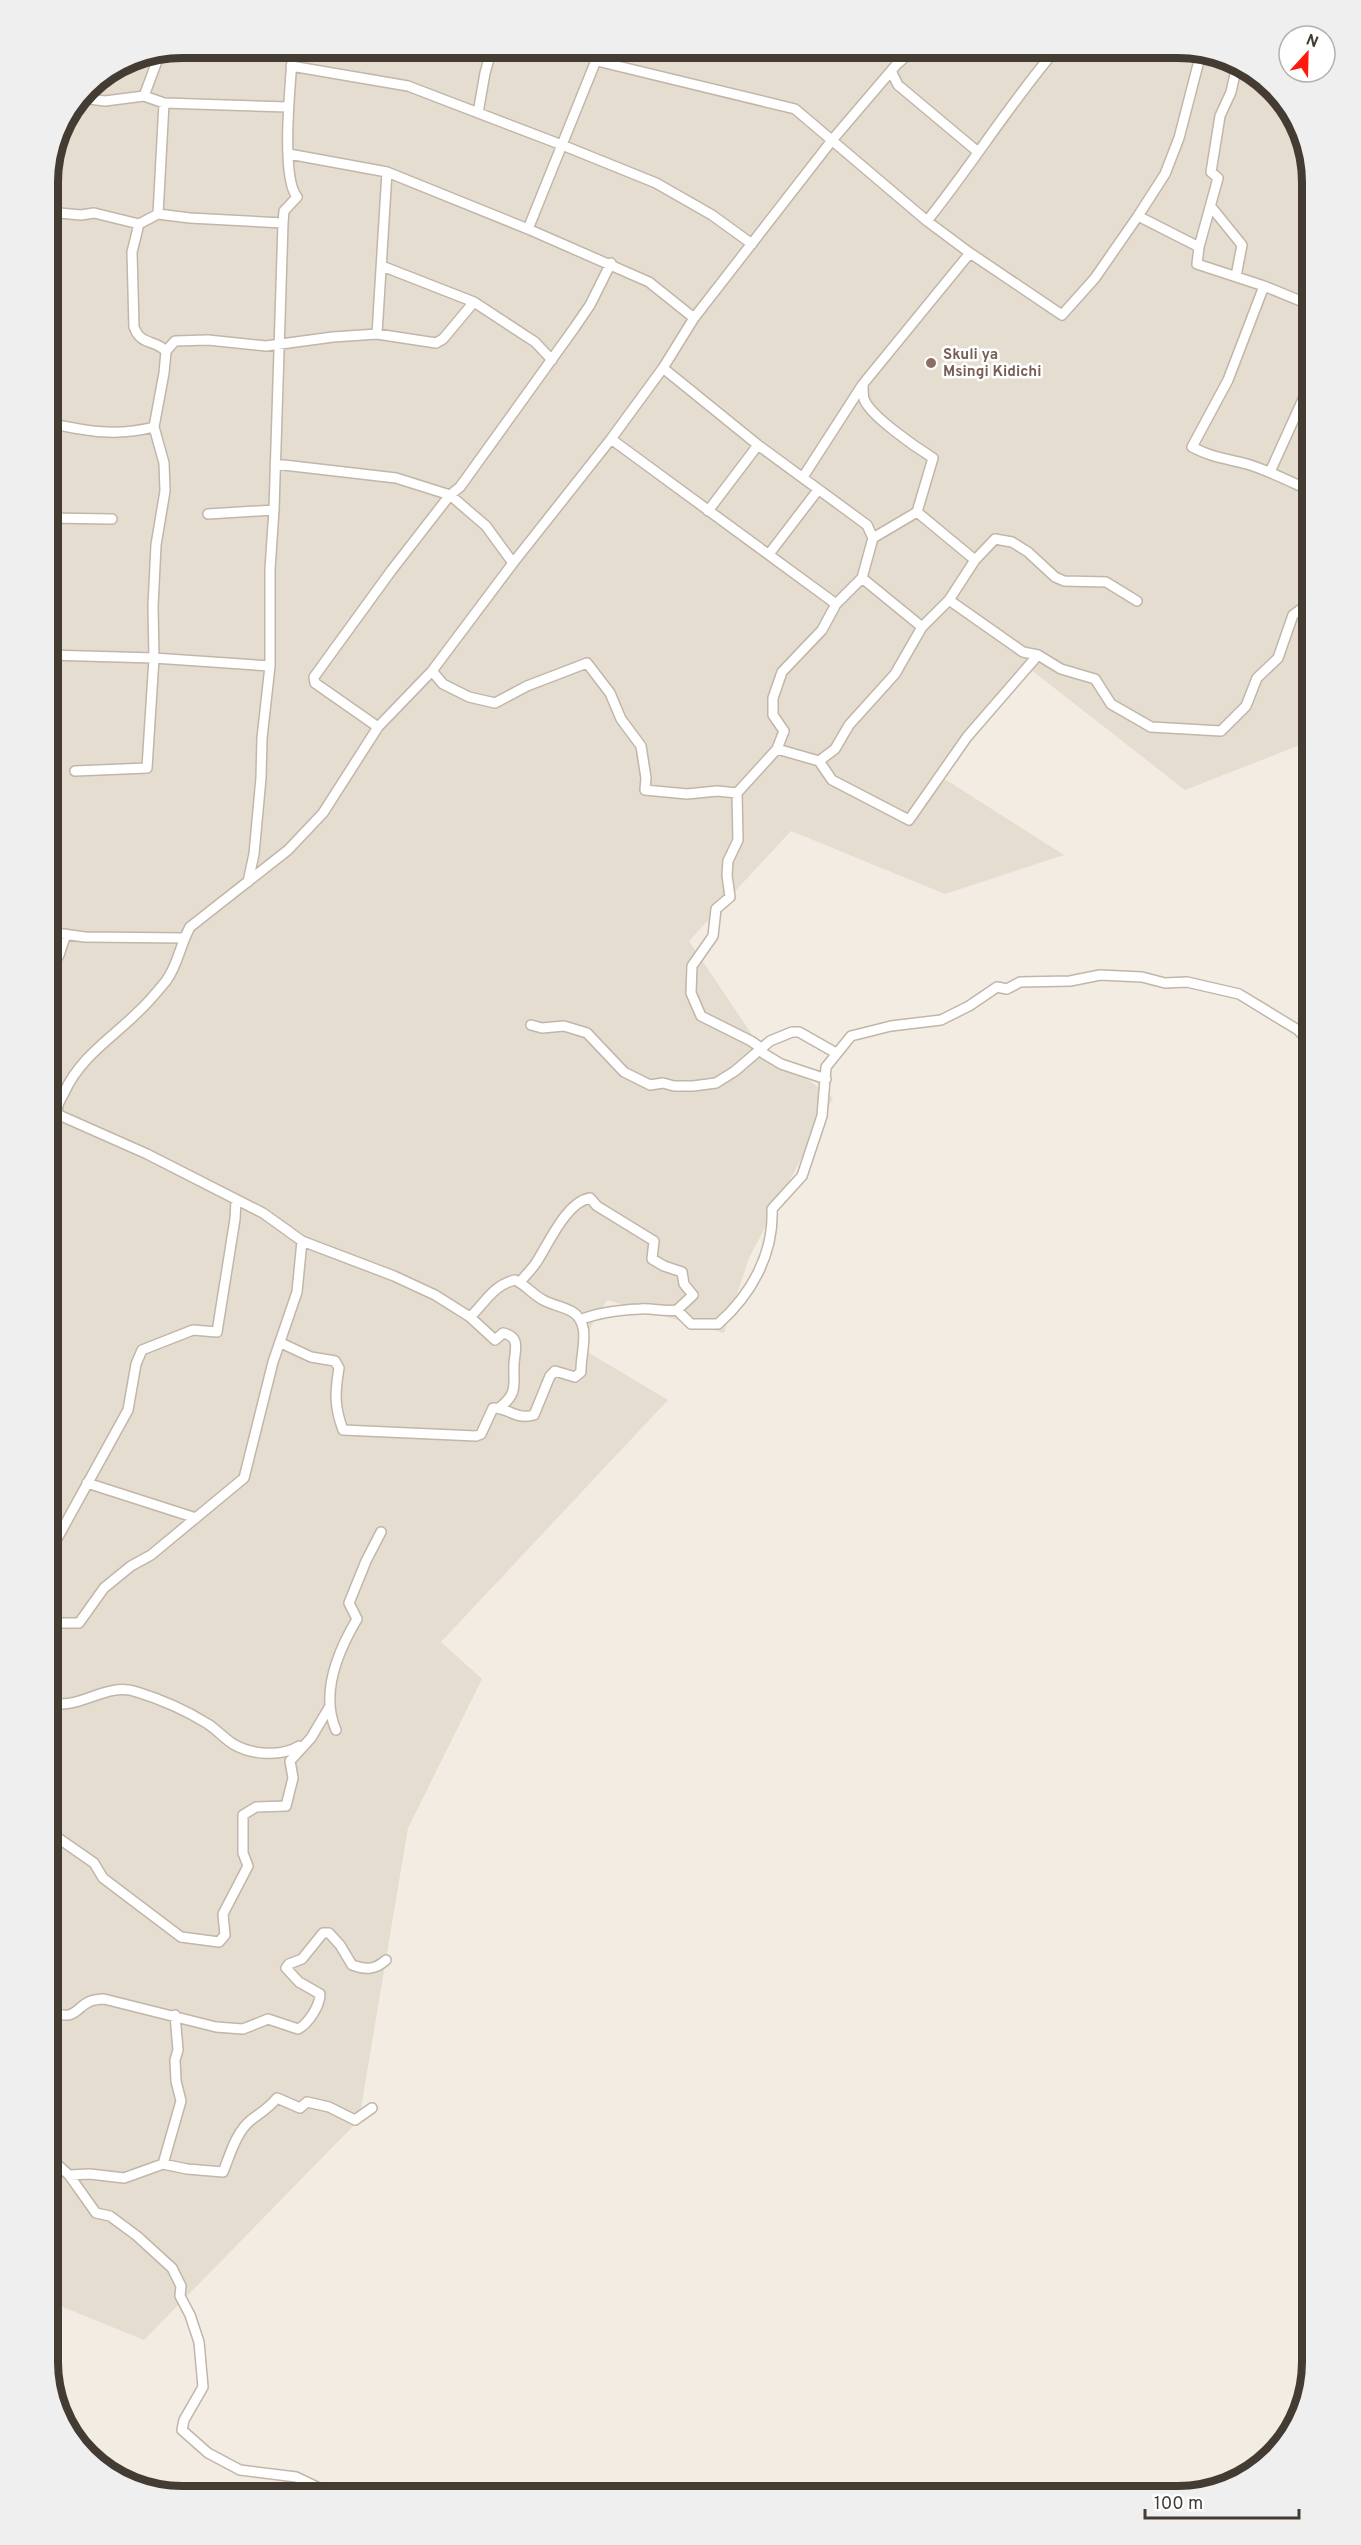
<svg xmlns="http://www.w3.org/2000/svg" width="1361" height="2545" viewBox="0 0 1361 2545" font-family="Overpass,sans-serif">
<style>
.residential{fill:#e6ddd1}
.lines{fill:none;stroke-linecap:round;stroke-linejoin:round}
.minor-casing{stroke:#c1b6a8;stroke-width:12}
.minor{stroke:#fff;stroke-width:9}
.education-dot{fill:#8d6e63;stroke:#fff;stroke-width:2}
.labels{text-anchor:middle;stroke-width:5;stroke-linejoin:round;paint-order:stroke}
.education-label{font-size:15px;font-weight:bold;fill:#785e54;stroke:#fff;text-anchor:start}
.rim{fill:none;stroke:#443c33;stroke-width:8}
</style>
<rect width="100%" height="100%" fill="#f2ece3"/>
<path class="residential" d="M 183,48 L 1187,48 L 1253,71 L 1303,131 L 1313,183 L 1313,740 L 1185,790 L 1030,669 L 940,776 L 1064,855 L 945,894 L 791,831 L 689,941 L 757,1042 L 833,1098 L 749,1258 L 724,1333 L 607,1300 L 579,1347 L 668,1400 L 441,1642 L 482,1679 L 408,1828 L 359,2120 L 144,2340 L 48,2301 L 48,174 L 58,131 L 88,87 L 132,58 Z"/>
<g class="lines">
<g class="minor-casing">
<path id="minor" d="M 893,48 L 896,50 L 897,64
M 597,61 L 795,109 L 927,221 L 970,253 L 1062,315 L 1095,278 L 1138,216 L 1199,247 L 1197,264 L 1264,286 L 1228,380 L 1192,447 C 1213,458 1225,458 1247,464 C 1270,471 1291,482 1313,492
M 291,66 L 408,86 L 562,145 L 656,183 L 712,215 L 752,244
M 891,71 L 898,85 L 978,152
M 81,98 L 105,101 L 144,96
M 164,103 L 288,107
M 478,113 L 485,73 L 492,48
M 289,154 L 387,172 L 528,229 L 649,282 L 694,318
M 1212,208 L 1242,245 L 1236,276
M 48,212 L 81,215 L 94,213 L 139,224 L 158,214 L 164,103 L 144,96 L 160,53
M 158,214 L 190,218 L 283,223
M 1138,216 L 1165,174 L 1179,138 L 1201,53
M 927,221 C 972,165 1010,103 1057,48
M 528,229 L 601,48
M 1199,247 L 1218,178 L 1211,172 L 1220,116 L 1231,92 L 1237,65
M 382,266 L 474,302
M 1264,286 L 1313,306
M 377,334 L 387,172
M 166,351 L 175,341 L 208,340 L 266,346 L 333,337 L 377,334 L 436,343 L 443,339 L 474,302 L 535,342 L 552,360
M 863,384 C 863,389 863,395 864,399 C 870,416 917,448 933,458 L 917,512 L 975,560 L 995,539 L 1012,542 L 1028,552 L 1055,577 L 1064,581 L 1106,582 L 1137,601
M 48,423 C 87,431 115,437 154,427
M 611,439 L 836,604
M 275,464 L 396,478 L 450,495 L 486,526 L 513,563
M 1270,472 L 1313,377
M 803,477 L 863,384 L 970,253
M 708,511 L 758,445
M 208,514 L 274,510
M 48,518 L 112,519
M 873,538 L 917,512
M 769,554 L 818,490
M 949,600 L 975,560
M 922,627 L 949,600 L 1023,652 L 1038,655 L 1061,669 L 1095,679 L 1111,704 L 1151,727 L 1221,731 L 1246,706 L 1257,678 L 1278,658 L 1293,615 L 1313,600
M 48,655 L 154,658 L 270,666
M 432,671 L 443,684 L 469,697 L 495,703 L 527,686 L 587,663 L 610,693 L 621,719 L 641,746 L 646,778 L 645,790 L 687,794 L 717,791 L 737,793 L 777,749 L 819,761 L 835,749 L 849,725 L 895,674 L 922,627 L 862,578 L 873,538 L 867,525 L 758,445 L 663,368
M 378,727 L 315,683 L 314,677 L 391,571 L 450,495 L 460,487 L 575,327 L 590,305 L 611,263
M 777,749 L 784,731 L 773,715 L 773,698 L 782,672 L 822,630 L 836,604 L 862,578
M 819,761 L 832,780 L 909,820 L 967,737 L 1038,655
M 75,771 L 147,768 L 154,658 L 153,606 L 156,545 L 165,491 L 164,463 L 154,427 L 164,373 L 166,351 C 154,339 141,346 134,327 L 132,252 L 139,224
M 737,793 L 738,840 L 728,861 L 727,875 L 730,897 L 716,909 L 713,936 L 692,966 L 691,993 L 701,1016 L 751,1041 L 761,1048 L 763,1053 L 781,1064 L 826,1079
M 248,882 L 254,854 L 261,778 L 262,738 L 270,666 L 270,569 L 274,510 L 283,223 L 284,211 L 297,197 C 280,176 291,78 293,48
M 48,932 L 85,937 L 184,938
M 48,972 L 59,955 L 66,934
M 531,1025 L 542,1028 L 564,1026 L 587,1033 L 624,1072 L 650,1085 L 663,1083 L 674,1086 L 693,1086 L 716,1083 L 735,1071 L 770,1041 L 792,1032 L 799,1032 L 836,1053
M 48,1114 L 59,1115 L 147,1154 L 263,1213 L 302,1241 L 394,1276 L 435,1295 L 470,1317 L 495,1340 L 503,1333 C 521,1337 515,1349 514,1364 C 513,1384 519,1393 499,1408
M 59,1115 C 55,1107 60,1101 64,1093 C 80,1057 111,1039 138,1012 C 148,1003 157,992 166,981 C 178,965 180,945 190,927 L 288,850 L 323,813 L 378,727 L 432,671 L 513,563 L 611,439 L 663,368 L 694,318 L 833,139 L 897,64 L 916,48
M 520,1282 C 525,1276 531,1270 536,1263 C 548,1245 566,1202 590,1198 L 597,1206 L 654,1241 L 652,1259 L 664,1266 L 682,1272 L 684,1284 L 693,1295 L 677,1310
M 580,1320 C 599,1312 619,1310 640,1309 C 653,1308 664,1312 677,1310 L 691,1324 L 718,1324 C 751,1295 774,1254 772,1209 L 802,1176 L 822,1116 L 826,1067 L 851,1036 L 891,1026 L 941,1020 L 969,1006 L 997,987 L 1007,989 L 1020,982 L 1070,981 L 1100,975 L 1142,977 L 1165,983 L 1187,982 L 1239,994 L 1298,1030 L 1313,1046
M 281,1343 L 311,1357 L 335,1361 L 339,1368 C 335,1392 334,1406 343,1430 L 476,1436 L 481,1434 L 493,1408 C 510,1408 515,1420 534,1415 L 550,1376 L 555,1371 L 575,1377 L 581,1372 C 580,1353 593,1323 571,1311 C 563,1307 554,1305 545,1301 C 534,1296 526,1285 515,1280 C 493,1285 485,1303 470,1317
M 87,1483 L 196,1518
M 48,1555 L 128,1410 L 136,1364 L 142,1350 L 193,1330 L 217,1332 L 235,1219 L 236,1201
M 48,1623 L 79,1623 L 104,1588 L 131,1566 L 151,1555 L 244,1478 L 273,1362 L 297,1292 L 302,1241
M 48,1702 C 79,1712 105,1681 137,1692 C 160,1699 187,1711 208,1724 C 217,1730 224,1738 233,1744 C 252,1755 281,1757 299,1746
M 336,1730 C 320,1694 338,1651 357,1619 L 349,1603 L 366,1561 L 381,1532
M 48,1831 L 94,1863 L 103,1878 L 181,1937 L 219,1942 L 225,1935 L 223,1914 L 248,1866 L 243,1853 L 243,1815 L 256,1807 L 286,1806 L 293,1778 L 290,1761 L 311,1738 L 330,1706
M 48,2011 C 84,2025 72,1999 104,1999 L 216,2027 L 243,2029 L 268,2019 L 298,2029 C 308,2024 320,2006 320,1994 L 299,1982 L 286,1968 L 289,1964 L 302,1959 L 323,1933 L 329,1933 L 340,1945 L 352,1965 C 366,1970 375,1970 386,1960
M 48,2156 L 69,2175 L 90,2174 L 124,2178 L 163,2164 L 187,2169 L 223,2172 C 230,2155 236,2132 251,2120 C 260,2113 269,2108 277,2098 L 300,2108 L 307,2102 L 329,2107 L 355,2120 L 372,2108
M 163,2164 L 181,2101 L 176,2081 L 175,2060 L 178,2050 L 175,2015
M 69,2175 L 96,2213 L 110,2216 L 137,2236 L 172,2268 L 181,2286 L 180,2296 L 190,2315 L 199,2342 L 203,2387 L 184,2420 L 182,2430 L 208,2453 L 240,2470 L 296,2477 L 338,2497"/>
</g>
<use href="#minor" class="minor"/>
</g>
<circle class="education-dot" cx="931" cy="363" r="6"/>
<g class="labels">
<g class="education-label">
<text x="943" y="359">Skuli ya<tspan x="943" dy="17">Msingi Kidichi</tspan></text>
</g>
</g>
<path d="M0 0H1361V2545H0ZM182 58H1178A124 124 0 0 1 1302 182V2362A124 124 0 0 1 1178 2486H182A124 124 0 0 1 58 2362V182A124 124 0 0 1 182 58Z" fill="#f0efef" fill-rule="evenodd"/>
<path class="rim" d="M182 58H1178A124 124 0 0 1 1302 182V2362A124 124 0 0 1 1178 2486H182A124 124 0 0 1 58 2362V182A124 124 0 0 1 182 58Z"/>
<g transform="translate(1307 54) rotate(22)"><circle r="28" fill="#ffffff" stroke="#b4b1ad" stroke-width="1.5"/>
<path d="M0-4.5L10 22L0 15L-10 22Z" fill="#ff190d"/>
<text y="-9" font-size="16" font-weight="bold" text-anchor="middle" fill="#443c33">N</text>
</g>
<path d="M1145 2509v9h154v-9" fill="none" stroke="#443c33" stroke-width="3"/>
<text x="1154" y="2509" font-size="18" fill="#443c33" stroke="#ffffff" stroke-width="4.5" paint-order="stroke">100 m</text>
</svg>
